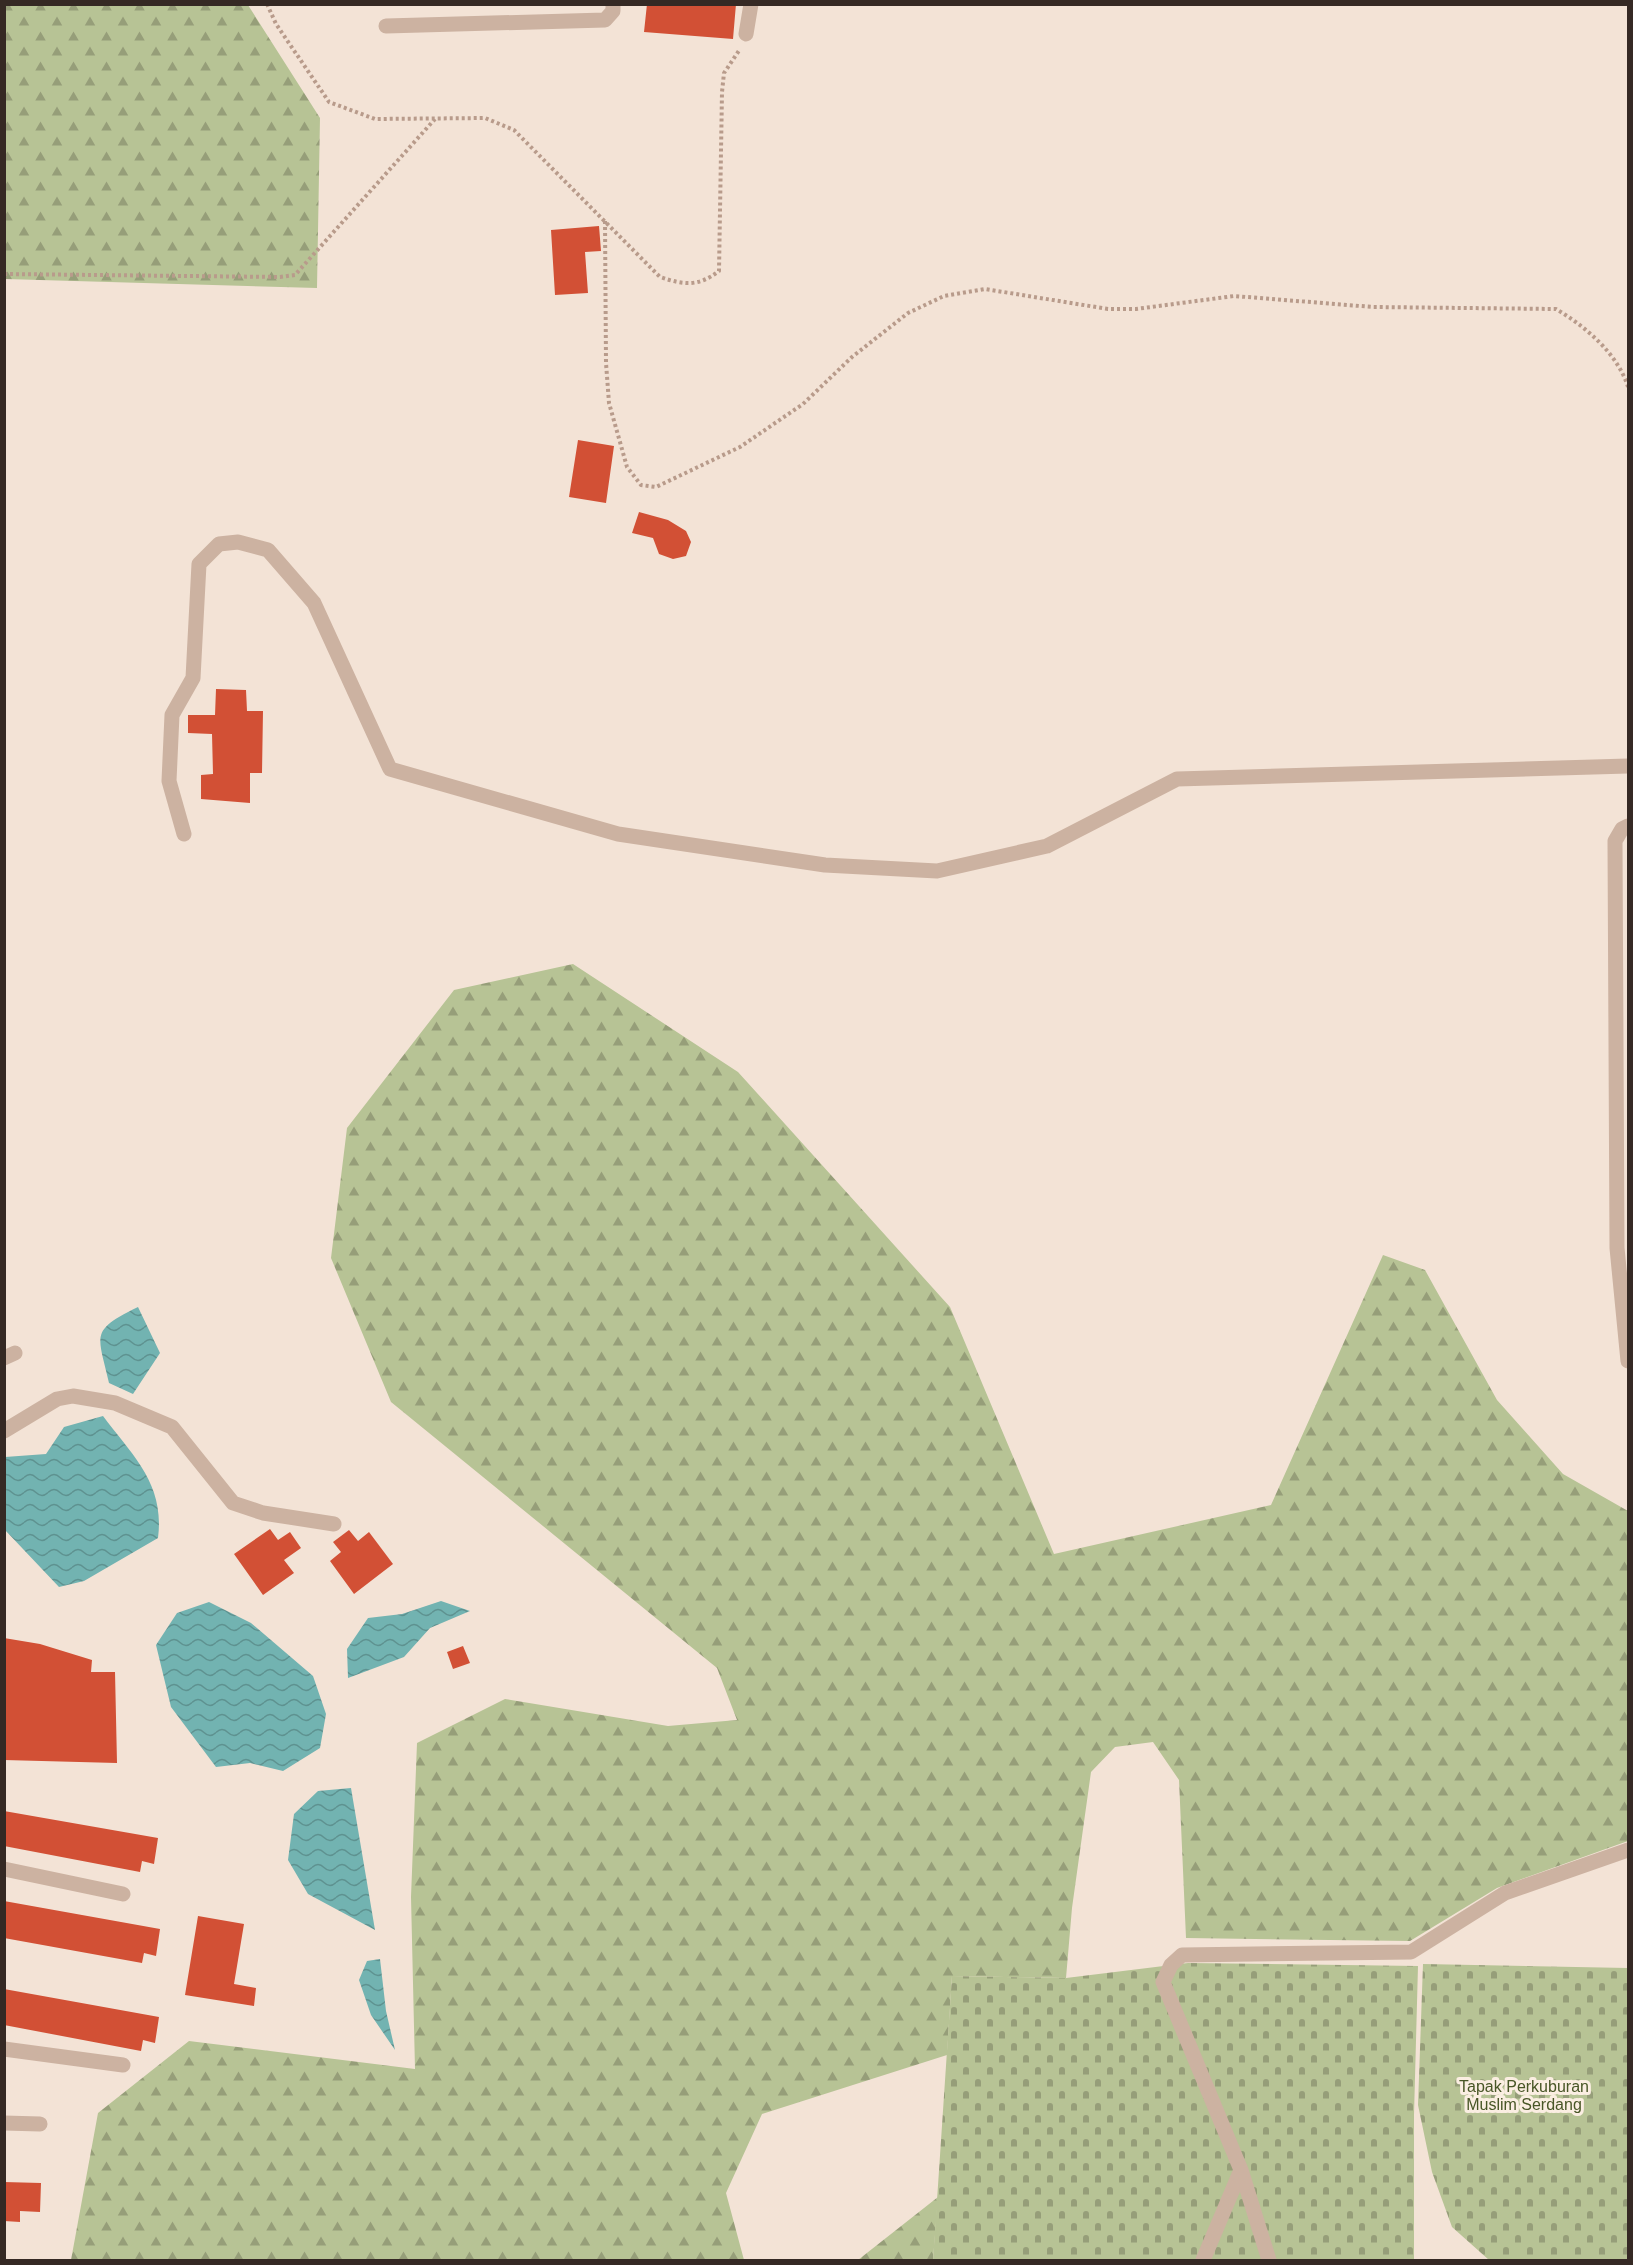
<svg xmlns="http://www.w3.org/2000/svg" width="1633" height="2265" viewBox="0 0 1633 2265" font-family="Arial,sans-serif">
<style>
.forest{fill:url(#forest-firs)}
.cemetery{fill:url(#cemetery-stones)}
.water{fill:url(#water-waves)}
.building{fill:#d25035}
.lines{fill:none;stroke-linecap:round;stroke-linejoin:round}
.path{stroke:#b89b8b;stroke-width:4;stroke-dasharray:3 3;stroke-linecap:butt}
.minor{stroke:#ccb2a1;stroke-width:15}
.labels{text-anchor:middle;stroke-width:6;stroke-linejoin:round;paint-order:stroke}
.park-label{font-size:16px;fill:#485626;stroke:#fbeee2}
</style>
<defs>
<pattern id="forest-firs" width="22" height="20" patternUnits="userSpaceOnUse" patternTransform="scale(1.5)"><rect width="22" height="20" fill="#b7c395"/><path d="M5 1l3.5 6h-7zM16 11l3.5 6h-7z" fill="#969e79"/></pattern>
<pattern id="cemetery-stones" width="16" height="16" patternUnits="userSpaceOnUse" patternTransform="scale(1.5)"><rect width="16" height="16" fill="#b7c395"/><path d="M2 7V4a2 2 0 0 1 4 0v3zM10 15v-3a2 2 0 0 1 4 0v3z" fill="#969e79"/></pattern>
<pattern id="water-waves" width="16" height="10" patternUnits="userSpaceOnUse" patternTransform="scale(1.5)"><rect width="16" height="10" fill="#72b3b1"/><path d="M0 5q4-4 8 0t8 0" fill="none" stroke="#5e9290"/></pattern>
</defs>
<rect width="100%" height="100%" fill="#f3e3d6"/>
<path class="forest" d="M 5,4 L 248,5 L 320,118 L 317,288 L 5,279 Z
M 573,964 L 738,1072 L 950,1307 L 1054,1554 L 1271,1505 L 1383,1255 L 1425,1270 L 1497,1400 L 1563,1474 L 1628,1511 L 1628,1841 L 1497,1888 L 1410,1941 L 1186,1938 L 1179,1780 L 1153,1742 L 1115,1747 L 1091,1772 L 1072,1908 L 1066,1978 L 952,1976 L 947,2055 L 762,2114 L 726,2193 L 744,2260 L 71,2260 L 98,2113 L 189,2041 L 415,2069 L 411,1897 L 417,1743 L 505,1699 L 668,1726 L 737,1720 L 717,1668 L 391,1402 L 331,1258 L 347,1128 L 454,990 Z
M 938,2197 L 933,2260 L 858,2260 Z"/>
<path class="cemetery" d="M 1188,1963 L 1418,1966 L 1414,2115 L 1414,2260 L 933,2260 L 952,1976 L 1066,1978 Z
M 1423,1964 L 1628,1968 L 1628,2260 L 1489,2260 L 1452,2227 L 1432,2172 L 1418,2105 Z"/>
<path class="water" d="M 138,1307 L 160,1353 L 133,1394 L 109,1383 C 98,1334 89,1331 138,1307 Z
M 103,1416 C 133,1456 165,1484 158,1538 L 84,1581 L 59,1587 L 5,1530 L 5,1457 L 46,1454 L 64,1427 Z
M 441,1601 L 470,1611 L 430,1628 L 404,1657 L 348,1678 L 347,1649 L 368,1618 L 402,1614 Z
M 209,1602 L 251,1623 L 313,1676 L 326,1714 L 320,1748 L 283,1771 L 250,1763 L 216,1767 L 171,1707 L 156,1645 L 177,1613 Z
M 351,1788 L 375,1930 L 308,1894 L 288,1860 L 294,1814 L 318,1791 Z
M 380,1959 L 386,2011 L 395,2050 L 371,2015 L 359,1980 L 367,1961 Z"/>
<path class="building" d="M 647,4 L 736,4 L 733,39 L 644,32 Z
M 599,226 L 601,251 L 585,252 L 588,293 L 555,295 L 551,230 Z
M 578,440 L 614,446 L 606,503 L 569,497 Z
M 639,512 L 668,520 L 686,531 L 691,542 L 686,556 L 673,559 L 659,554 L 653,538 L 632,533 Z
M 216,689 L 246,690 L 247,711 L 263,711 L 262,773 L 250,773 L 250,803 L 201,799 L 201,775 L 213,774 L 212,734 L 188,733 L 188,715 L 215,715 Z
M 270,1529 L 278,1540 L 290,1532 L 301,1548 L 284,1560 L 294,1573 L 263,1595 L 234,1554 Z
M 349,1530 L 358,1541 L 369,1532 L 393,1564 L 354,1594 L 330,1561 L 341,1552 L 333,1542 Z
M 4,1638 L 40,1644 L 92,1660 L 91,1672 L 115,1672 L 117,1763 L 4,1760 Z
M 463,1646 L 470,1663 L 453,1669 L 447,1652 Z
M 4,1811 L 158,1838 L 154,1864 L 142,1861 L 140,1872 L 4,1846 Z
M 4,1901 L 160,1929 L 156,1956 L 144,1953 L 142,1963 L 4,1938 Z
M 198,1916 L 244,1924 L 234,1984 L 256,1988 L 254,2006 L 185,1995 Z
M 4,1989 L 159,2017 L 155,2043 L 143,2040 L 141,2051 L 4,2025 Z
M 4,2182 L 41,2183 L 40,2212 L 20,2211 L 20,2222 L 4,2221 Z"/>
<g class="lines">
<path class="path" d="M 267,4 L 276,24 L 329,102 L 375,119 L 485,118 L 514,130 L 660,277 C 684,285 698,287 719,271 L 722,92 L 724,73 L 740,49
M 605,221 L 606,363 L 609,403 L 627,467 L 641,485 L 656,487 L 740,447 L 803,404 L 852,357 L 908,313 L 944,296 L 985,289 L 1108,309 L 1136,309 L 1234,296 L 1373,307 L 1556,309 C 1585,326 1618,354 1628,387
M 4,274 L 280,277 L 295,275 L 435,119"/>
<path class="minor" d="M 386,26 L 605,20 L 613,11 L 613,4
M 746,34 L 751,4
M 1628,826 L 1622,829 L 1615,841 L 1617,1248 L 1628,1361
M 184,834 L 169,781 L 172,715 L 193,678 L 199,564 L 219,544 L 238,542 L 268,550 L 314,603 L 390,769 L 618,834 L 825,865 L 937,871 L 1047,846 L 1177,779 L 1628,766
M 4,1358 L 15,1353
M 4,1431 L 57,1399 L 73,1396 L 115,1403 L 172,1427 L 233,1503 L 263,1513 L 334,1524
M 4,1869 L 123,1894
M 4,2049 L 123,2065
M 4,2123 L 40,2124
M 1203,2260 L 1241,2170
M 1269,2260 L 1241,2170 L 1163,1982 L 1171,1965 L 1182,1955 L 1411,1952 L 1505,1893 L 1628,1850"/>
</g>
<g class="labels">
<g class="park-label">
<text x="1524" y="2092">Tapak Perkuburan<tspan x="1524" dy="18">Muslim Serdang</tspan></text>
</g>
</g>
<rect width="1633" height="2265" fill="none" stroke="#352924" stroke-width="12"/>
</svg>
